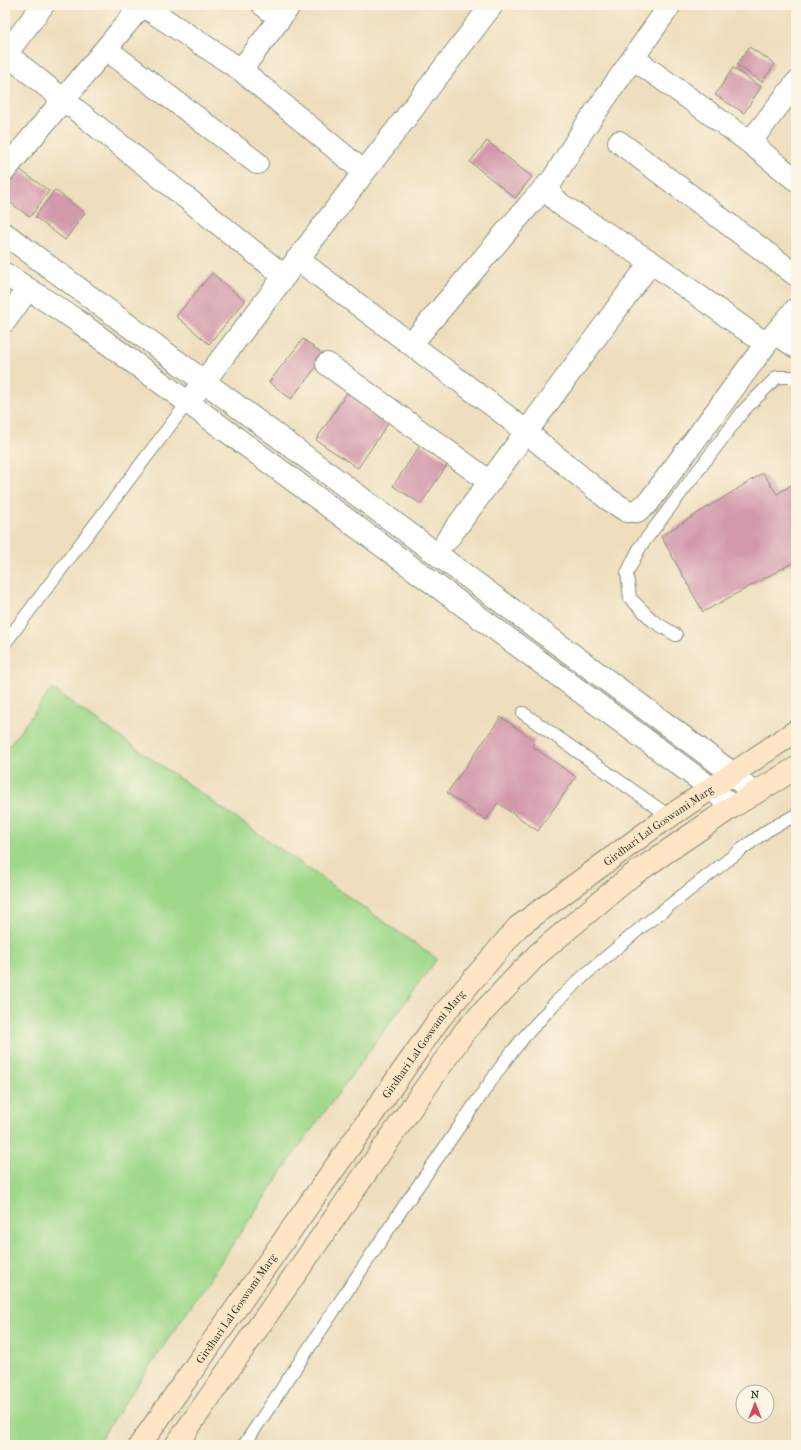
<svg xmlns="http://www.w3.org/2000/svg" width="801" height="1450" viewBox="0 0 801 1450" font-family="'IM FELL French Canon',serif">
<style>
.green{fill:#9fd88b;stroke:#5f8a60}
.building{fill:#d299ab}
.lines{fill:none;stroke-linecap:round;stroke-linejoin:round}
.service-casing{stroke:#868e78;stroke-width:14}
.minor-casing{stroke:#868e78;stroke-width:24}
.secondary-casing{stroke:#868e78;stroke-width:24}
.service{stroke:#fff;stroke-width:12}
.minor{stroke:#fff;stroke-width:22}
.secondary{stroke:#fee5c5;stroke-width:22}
.labels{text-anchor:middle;stroke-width:3.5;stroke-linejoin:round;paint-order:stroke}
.street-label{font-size:11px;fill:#1f3d34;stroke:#fcf5e5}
</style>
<rect width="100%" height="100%" fill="#fcf5e5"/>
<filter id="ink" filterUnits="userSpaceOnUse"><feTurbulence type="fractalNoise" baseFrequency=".025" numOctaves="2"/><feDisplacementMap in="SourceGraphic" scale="8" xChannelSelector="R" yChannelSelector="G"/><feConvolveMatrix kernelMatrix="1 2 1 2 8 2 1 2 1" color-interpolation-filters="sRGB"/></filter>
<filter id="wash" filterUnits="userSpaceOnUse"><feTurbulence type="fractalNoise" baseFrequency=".012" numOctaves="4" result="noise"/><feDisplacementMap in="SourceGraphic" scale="16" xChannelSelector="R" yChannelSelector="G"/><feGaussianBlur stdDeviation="0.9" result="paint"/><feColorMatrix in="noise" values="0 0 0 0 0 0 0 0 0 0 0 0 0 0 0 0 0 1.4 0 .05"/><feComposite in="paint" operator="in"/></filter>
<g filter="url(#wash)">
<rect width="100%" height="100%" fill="#eedebd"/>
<path class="green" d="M 52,689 L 437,959 L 301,1144 L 96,1445 L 5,1445 L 5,751 Z"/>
<g id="blocks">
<path class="building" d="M 749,47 L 775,64 L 762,82 L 737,65 Z
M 733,68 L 761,87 L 744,113 L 715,95 Z
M 487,141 L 532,177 L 515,198 L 470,162 Z
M 15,166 L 49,191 L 30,217 L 5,199 L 5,179 Z
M 55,190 L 85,213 L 65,240 L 35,217 Z
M 212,273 L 245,301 L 209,344 L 176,316 Z
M 303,339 L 325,356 L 291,399 L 269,382 Z
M 348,391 L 391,419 L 358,468 L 316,440 Z
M 421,444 L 449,462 L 421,504 L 393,486 Z
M 763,473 L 777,494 L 796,482 L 796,561 L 703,612 L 661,536 Z
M 501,717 L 535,741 L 532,746 L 576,777 L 538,831 L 498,803 L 486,820 L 447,793 Z"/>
</g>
</g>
<g filter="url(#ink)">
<use href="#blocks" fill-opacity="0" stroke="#868e78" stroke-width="1"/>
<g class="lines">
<g class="service-casing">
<path id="service" d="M 676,635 L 653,621 L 630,598 L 627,573 L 640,547 L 744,410 L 777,377 L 796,377
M 5,643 L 188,402
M 523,713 L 669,816
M 244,1445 L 402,1209 L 507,1058 L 525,1036 L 555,1003 L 587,973 L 643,926 L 742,849 L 768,830 L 796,815"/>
</g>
<g class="minor-casing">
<path id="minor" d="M 43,5 L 11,47 L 9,52 L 10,57 L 284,276
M 142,5 L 241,70
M 263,5 L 280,18
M 290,5 L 241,70 L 364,172
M 106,49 L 257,163
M 633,58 L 744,138 L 754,137 L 796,83
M 744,138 L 796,180
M 619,142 L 796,275
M 5,170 L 142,5
M 5,234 L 732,773 L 753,794
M 297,259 L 504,414 L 608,499 L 627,511 L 637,511 L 648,503 L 766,344 L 796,309
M 651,262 L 560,204 C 553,197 549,194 550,184 L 583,130 L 670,5
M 5,274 L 76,320 L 711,788 L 732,807
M 5,321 L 28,289
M 777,334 L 796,347
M 411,344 L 529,205 L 552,180
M 327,364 L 490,482
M 196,392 L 492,5
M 447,540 L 651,262 L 766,344"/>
</g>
<g class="secondary-casing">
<g id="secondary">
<path id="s1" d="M 140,1445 L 440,1018 L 518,927 L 651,829 L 796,731"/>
<path d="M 176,1445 L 465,1031 L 538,954 L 631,876 L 732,807 L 796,768"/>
</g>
</g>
<use href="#service" class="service"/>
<use href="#minor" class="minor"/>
<use href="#secondary" class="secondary"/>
</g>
</g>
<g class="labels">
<g class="street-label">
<text dy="4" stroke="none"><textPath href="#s1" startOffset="815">Girdhari Lal Goswami Marg</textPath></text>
<text dy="4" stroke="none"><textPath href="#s1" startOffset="491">Girdhari Lal Goswami Marg</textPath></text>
<text dy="4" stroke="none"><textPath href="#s1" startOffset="167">Girdhari Lal Goswami Marg</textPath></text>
</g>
</g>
<rect width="801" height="1450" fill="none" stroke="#fcf5e5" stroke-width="20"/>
<g transform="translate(755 1404)"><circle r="19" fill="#fcf5e5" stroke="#a4ab9e"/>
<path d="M0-3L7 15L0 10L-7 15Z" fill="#d1495b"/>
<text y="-6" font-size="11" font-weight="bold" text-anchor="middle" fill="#1f3d34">N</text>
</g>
</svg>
